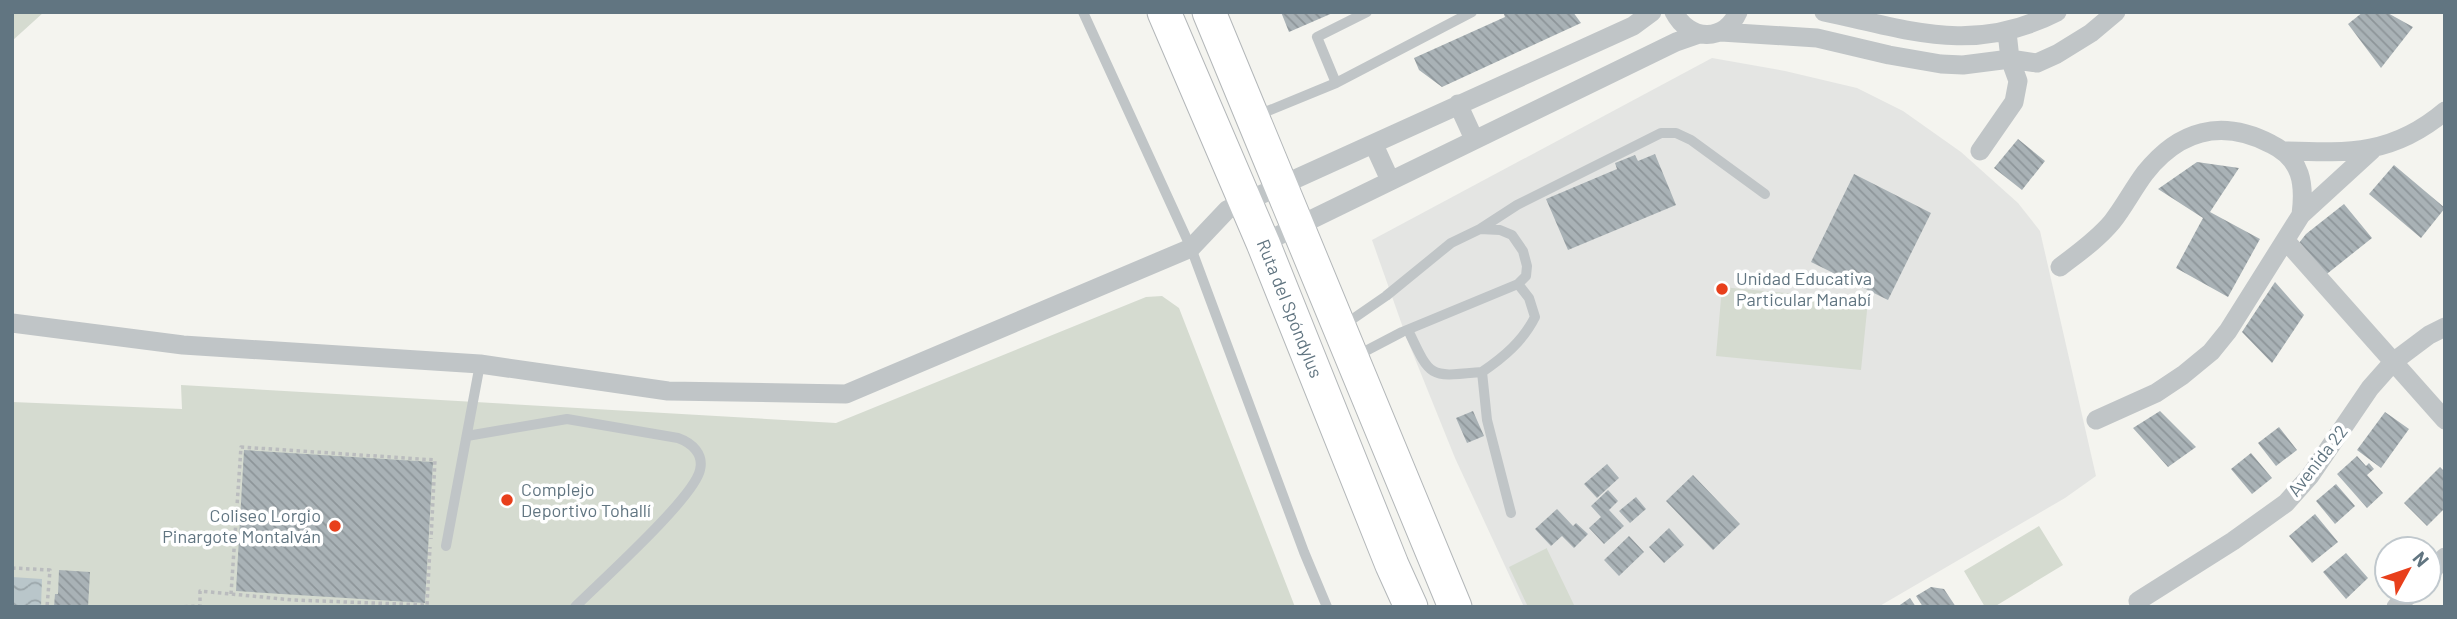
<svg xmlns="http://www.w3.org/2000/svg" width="2457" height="619" viewBox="0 0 2457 619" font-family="Barlow,sans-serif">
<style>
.built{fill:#e4e5e3}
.green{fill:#d5dbd0}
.water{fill:url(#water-waves)}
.building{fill:url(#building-back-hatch)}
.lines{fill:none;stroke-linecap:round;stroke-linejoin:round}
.trunk-casing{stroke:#b3b7b9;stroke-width:35}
.path{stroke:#babcbe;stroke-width:3.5;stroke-dasharray:3.5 3.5;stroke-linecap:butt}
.service{stroke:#c0c5c7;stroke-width:10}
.minor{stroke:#c0c5c7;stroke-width:19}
.trunk{stroke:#fff;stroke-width:33}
.poi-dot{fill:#e83f1b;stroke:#fff;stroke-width:2.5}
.labels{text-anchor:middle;stroke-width:7;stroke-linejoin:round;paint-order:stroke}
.poi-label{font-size:18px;fill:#617581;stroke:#fff;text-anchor:start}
.street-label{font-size:18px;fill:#617581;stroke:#fff}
</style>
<defs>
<pattern id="water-waves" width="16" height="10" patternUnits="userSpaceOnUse" patternTransform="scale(1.75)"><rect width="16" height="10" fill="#b9c6ca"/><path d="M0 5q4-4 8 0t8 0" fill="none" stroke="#9aa5a9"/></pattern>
<pattern id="building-back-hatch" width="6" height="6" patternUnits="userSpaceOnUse" patternTransform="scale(1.75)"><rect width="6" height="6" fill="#a9b2b6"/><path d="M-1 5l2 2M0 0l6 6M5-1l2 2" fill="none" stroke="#8d9599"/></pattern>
</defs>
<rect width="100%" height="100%" fill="#f4f4ef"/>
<path class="built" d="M 1712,58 L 1785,71 L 1857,88 L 1903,111 L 1961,152 L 2018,203 L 2040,231 L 2096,476 L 2065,498 L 1878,607 L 1524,607 L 1455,458 L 1407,339 L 1372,240 Z"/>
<path class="green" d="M 12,12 L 44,12 L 12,41 Z
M 1722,287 L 1868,301 L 1861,370 L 1716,356 Z
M 1162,296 L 1179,308 L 1295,607 L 12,607 L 12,402 L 182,409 L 181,385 L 836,423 L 1146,297 Z
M 2039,526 L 2063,565 L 1994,607 L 1985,607 L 1964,571 Z
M 1547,548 L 1547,549 L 1575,607 L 1528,607 L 1509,567 Z"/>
<path class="water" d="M 12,577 L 42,579 L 41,607 L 12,607 Z"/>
<path class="building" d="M 1281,12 L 1335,12 L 1289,32 Z
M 1503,12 L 1573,12 L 1581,23 L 1442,87 L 1419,70 L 1414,58 L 1505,17 Z
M 2363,12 L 2386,12 L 2413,27 L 2381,68 L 2348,24 Z
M 2018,139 L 2045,161 L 2022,190 L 1994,168 Z
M 1655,154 L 1676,205 L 1568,250 L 1546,199 L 1617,169 L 1615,163 L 1635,155 L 1638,161 Z
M 2197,162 L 2239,168 L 2210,212 L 2260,239 L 2228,297 L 2176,268 L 2203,218 L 2158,189 Z
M 2394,165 L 2445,208 L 2421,238 L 2369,194 Z
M 1854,174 L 1931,213 L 1888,300 L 1811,262 Z
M 2344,204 L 2372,238 L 2318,281 L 2295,248 L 2306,234 Z
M 2275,282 L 2304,315 L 2272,363 L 2242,332 Z
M 1473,411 L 1484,436 L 1467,443 L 1456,418 Z
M 2160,411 L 2196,447 L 2168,467 L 2133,428 Z
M 2385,412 L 2409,429 L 2381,468 L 2357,450 Z
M 2279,427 L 2297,450 L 2276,466 L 2258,443 Z
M 244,450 L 433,462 L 425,603 L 236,591 Z
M 2251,453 L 2272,478 L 2252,494 L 2231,469 Z
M 2357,456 L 2366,466 L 2369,463 L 2374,469 L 2367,475 L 2383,493 L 2367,508 L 2337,474 Z
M 1607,464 L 1619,478 L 1597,498 L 1584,484 Z
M 2440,467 L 2445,472 L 2445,508 L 2427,526 L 2404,503 Z
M 1693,475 L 1740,524 L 1713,550 L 1666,501 Z
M 2336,484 L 2355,506 L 2335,524 L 2316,501 Z
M 1608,490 L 1618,501 L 1609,510 L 1624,526 L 1604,544 L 1589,528 L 1601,517 L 1591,506 Z
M 1636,497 L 1646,509 L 1630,523 L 1619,511 Z
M 1557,509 L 1573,526 L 1576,523 L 1588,534 L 1574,548 L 1562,536 L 1551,546 L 1535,529 Z
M 2315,514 L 2338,542 L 2312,563 L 2289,536 Z
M 1669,528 L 1684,545 L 1664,563 L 1649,547 Z
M 1629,536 L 1644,552 L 1619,576 L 1604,560 Z
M 2346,553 L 2368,578 L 2346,599 L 2323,572 Z
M 59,570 L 90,572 L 88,607 L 54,607 L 55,594 L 58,594 Z
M 1931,587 L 1944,589 L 1956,607 L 1923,607 L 1916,596 Z
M 1910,598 L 1916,607 L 1897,607 Z"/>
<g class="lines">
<g class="trunk-casing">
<g id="trunk">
<path id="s1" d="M 1164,12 L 1263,243 L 1392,565 L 1411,607"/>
<path d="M 1209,12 L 1455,607"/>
</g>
</g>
<path class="path" d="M 12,568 L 50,570 L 47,607
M 231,594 L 241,447 L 435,460 L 431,539
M 177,607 L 200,606 L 200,591 L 293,600 L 427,605 L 430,547"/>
<path class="service" d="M 1083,12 L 1191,248 L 1304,552 L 1327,607
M 1336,83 L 1317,37 L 1367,12
M 1258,115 L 1336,83 L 1472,12
M 1480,229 L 1517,205 L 1661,133 L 1676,133 L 1691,140 L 1765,194
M 1344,325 L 1386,296 L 1451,243 L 1480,229 L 1500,230 L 1512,235 L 1523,251 L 1527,266 L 1526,276 L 1518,284 L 1402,332 L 1358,355
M 1408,330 C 1431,379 1429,377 1482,372
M 467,436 L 567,419 L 678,438 C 692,443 704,454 700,470 C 694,498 600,582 575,607
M 1511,513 L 1487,420 L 1482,372 C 1504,357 1523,341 1535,317 L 1529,298 L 1518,284
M 446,546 L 480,364"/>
<path class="minor" d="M 1674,12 C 1689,41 1724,43 1738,12
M 1824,12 C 1910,30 1973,55 2057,12
M 1721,32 L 1817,38 L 1889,55 L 1941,64 L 1963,65 L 2010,59 L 2037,63 L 2057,54 L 2091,33 L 2116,12
M 1458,104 L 1474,139
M 1374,145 L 1390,180
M 1980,151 L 2014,102 L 2018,81 L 2010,59 L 2007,32
M 2285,151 C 2349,153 2393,155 2445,111
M 2286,241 L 2445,420
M 1263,243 L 1676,42 L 1699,34
M 2060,267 C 2078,253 2097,240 2112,222 C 2124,207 2133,189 2145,173 C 2179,130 2221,118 2271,144 C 2302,159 2305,184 2301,215
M 12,323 L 183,345 L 480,364 L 668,391 L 846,394 L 1191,248 L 1227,210 L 1633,26 L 1652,12
M 2096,420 L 2156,393 L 2183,375 L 2211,352 L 2228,331 L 2301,215 L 2372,150
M 2429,574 L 2445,557
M 2138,601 L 2233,541 L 2286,503 L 2310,476 L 2370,388 L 2393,362 L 2429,335 L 2445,327
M 2396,607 L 2413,591"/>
<use href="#trunk" class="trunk"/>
</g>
<g class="poi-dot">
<circle cx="1722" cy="289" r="7"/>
<circle cx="507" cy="500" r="7"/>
<circle cx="335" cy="526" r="7"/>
</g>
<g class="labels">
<g class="poi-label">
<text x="1736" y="285">Unidad Educativa<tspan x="1736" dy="21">Particular Manabí</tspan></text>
<text x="521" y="496">Complejo<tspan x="521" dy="21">Deportivo Tohallí</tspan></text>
<text x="321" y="522" text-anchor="end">Coliseo Lorgio<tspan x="321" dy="21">Pinargote Montalván</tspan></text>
</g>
<g class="street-label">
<text dy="6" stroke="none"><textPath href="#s1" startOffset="322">Ruta del Spóndylus</textPath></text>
<text transform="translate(2318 461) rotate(-52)" y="6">Avenida 22</text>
</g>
</g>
<rect width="2457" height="619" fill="none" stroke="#617581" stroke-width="28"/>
<g transform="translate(2408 570) rotate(50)"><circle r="33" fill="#ffffff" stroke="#c0c8cd" stroke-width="2"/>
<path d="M0-5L12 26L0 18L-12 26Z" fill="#e83f1b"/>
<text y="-10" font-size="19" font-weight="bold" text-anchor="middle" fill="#617581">N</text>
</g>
</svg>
